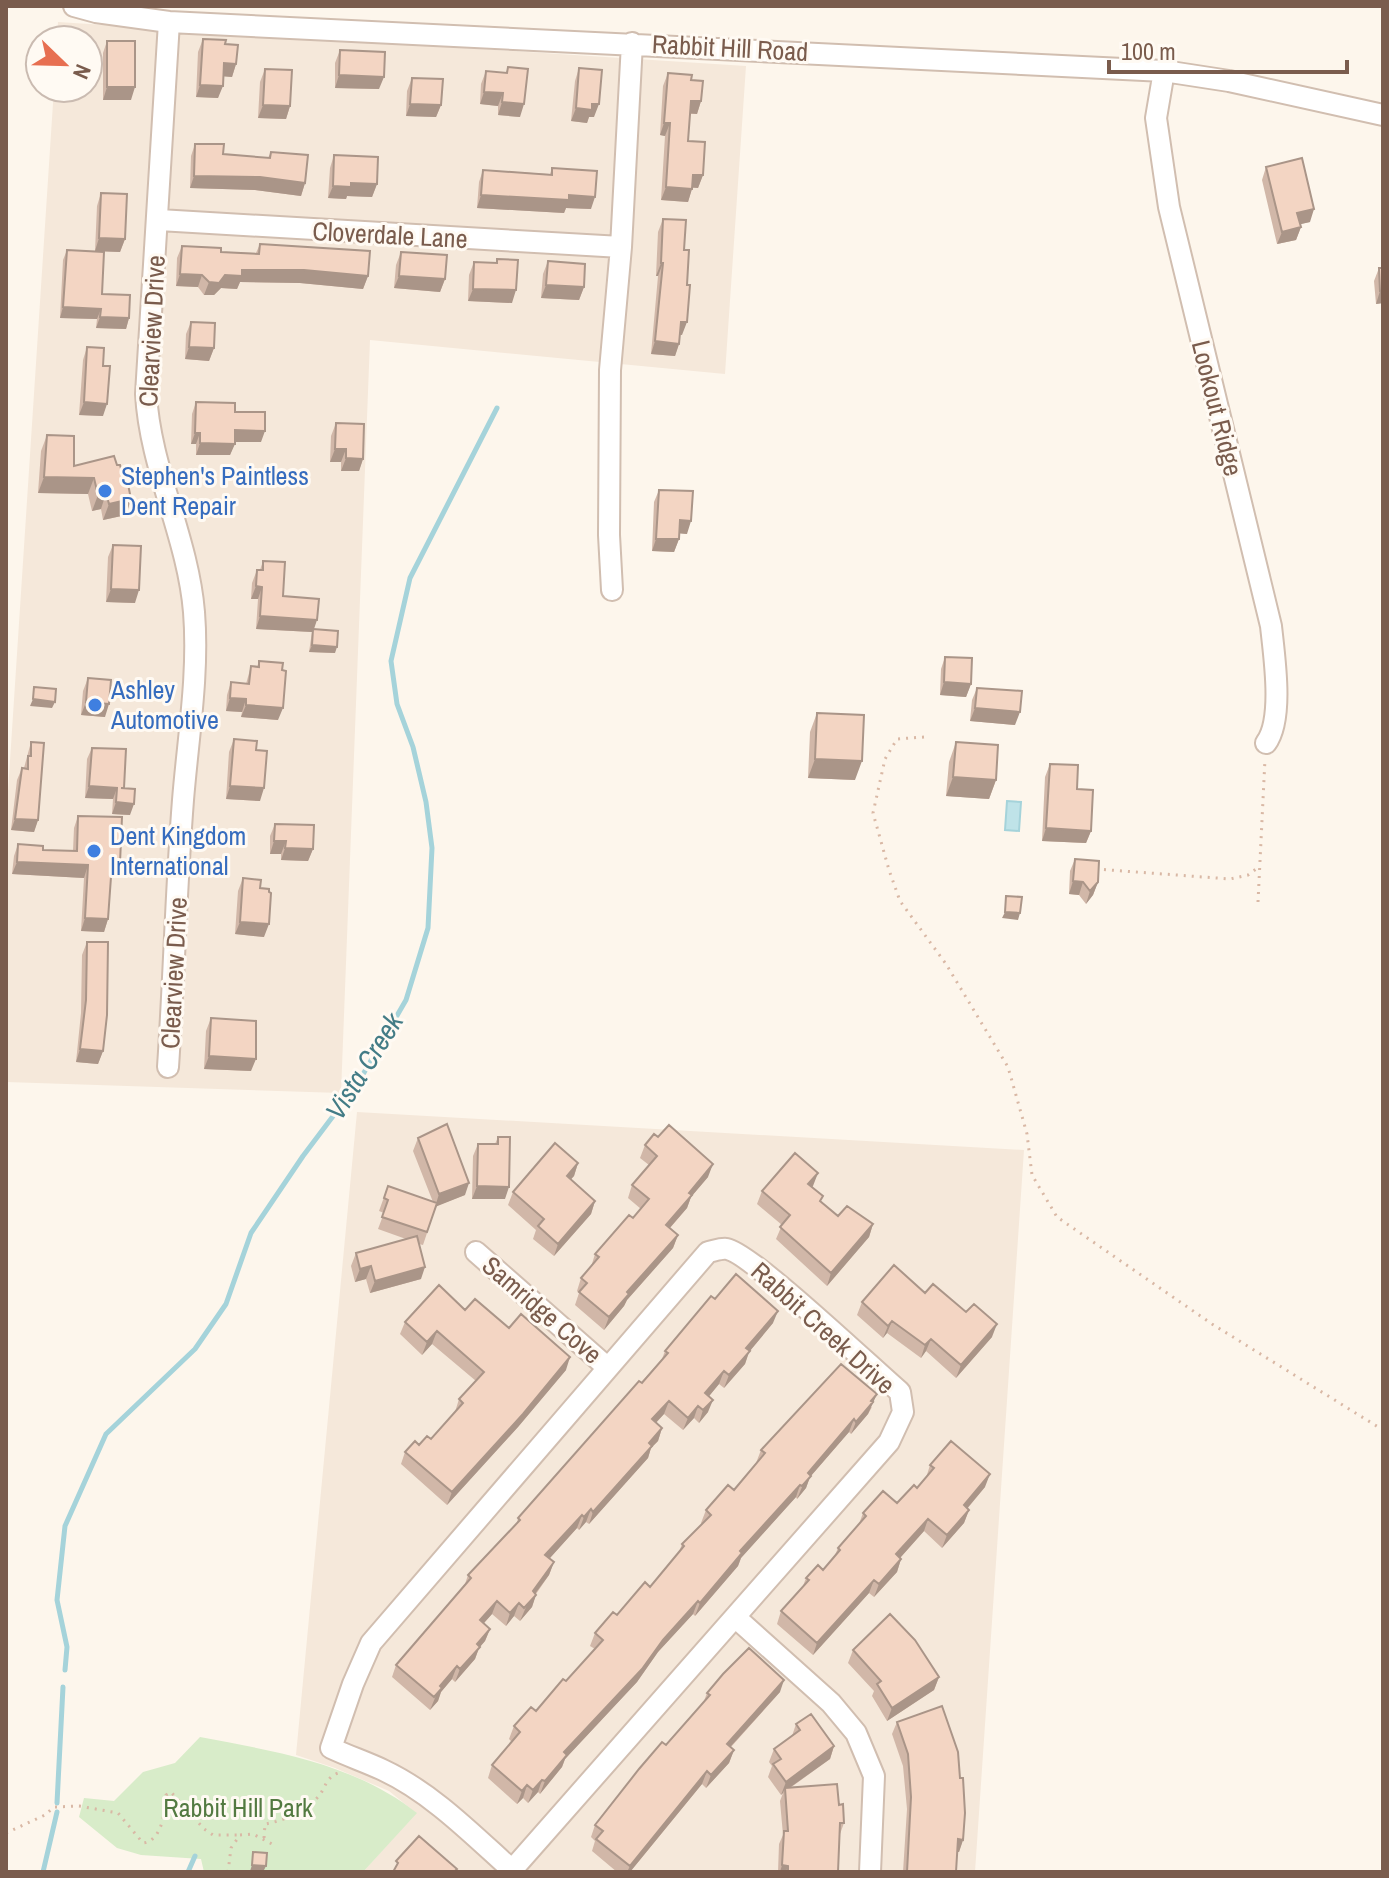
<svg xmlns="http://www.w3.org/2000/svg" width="1389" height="1878" viewBox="0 0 1389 1878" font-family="'Archivo Narrow',sans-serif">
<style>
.residential{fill:#f5e8da}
.green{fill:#d8ecc9}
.water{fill:#bfe3e8;stroke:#a5d3da;stroke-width:2}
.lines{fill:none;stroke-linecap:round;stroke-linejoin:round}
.stream{stroke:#a5d3da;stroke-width:5}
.minor-casing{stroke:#d1beb0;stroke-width:24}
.path{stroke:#d9b8a5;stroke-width:3;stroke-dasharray:2 6;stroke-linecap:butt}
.minor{stroke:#fff;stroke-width:20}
.wall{fill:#d1b7a8}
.shaded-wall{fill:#aa9588}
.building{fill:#f3d5c3;stroke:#aa9588;stroke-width:2}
.shop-dot{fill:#3f7fe0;stroke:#fffaf3;stroke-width:3}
.labels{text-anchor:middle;stroke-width:6;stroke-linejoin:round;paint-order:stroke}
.street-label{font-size:26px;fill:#7a5c4d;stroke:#fffaf3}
.shop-label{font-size:26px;fill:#366cbe;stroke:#fffaf3;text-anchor:start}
.park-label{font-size:26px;fill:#537a41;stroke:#fffaf3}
.water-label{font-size:28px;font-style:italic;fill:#437c86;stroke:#fffaf3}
</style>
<rect width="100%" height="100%" fill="#fdf6ec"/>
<path class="residential" d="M 58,22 L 746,66 L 725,374 L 370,340 L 341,1093 L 6,1082 L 6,822 L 54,88 L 88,88 L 88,40 L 57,40 Z
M 357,1112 L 1024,1150 L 975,1872 L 363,1872 L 416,1813 L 389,1791 L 335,1768 L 296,1755 Z"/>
<path class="green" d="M 200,1737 C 278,1752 353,1763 417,1813 L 363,1872 L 204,1872 L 201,1859 L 141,1855 L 117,1848 L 79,1817 L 84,1798 L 114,1801 L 143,1772 L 175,1763 Z"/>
<path class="water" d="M 1007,801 L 1021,802 L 1019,831 L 1005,830 Z"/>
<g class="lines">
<path class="stream" d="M 65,1670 L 67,1647 L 57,1600 L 65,1526 L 106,1434 L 195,1349 L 226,1304 L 251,1233 L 303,1156 L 358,1083 L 406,1000 L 428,928 L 432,848 L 426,802 L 413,747 L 397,704 L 391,661 L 410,578 L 497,408
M 57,1803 L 63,1687
M 43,1872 L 57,1812
M 188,1872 L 195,1856"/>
<g class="minor-casing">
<path id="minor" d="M 74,6 L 96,12 L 169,22 L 1164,71 L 1229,81 L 1383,115
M 1164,71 L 1156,118 L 1169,207 L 1271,626 C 1274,655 1284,719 1266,743
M 159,220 L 621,247
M 612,590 L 609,535 L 610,370 L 621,247 L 632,43
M 168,1067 C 174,978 176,889 183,800 C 188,738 199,674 194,612 C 188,538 150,468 146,394 L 169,22
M 476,1252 L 608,1368
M 735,1617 L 831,1703 L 856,1733 L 874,1776 L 870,1872
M 510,1872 L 512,1870 L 889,1442 L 903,1412 L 900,1392 C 873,1369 751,1253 727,1249 C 721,1248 714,1251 708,1252 L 371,1643 L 353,1684 L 331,1748 C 348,1756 366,1762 383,1770 C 432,1793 472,1834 512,1870 L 514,1872"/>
</g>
<path class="path" d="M 924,737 L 897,739 L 885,759 L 873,813 L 889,870 L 900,901 L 946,964 L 1008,1067 L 1027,1134 L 1032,1175 L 1057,1217 L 1212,1324 L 1383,1430
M 1096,869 L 1230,879 L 1248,875 L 1260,866
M 1258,902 L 1265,759
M 6,1833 L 45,1815 L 54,1807 L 79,1806 L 118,1813 L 143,1843 C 162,1841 165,1812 166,1795 L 171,1792 L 204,1829 L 213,1835 L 240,1835
M 264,1838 L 265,1824 C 283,1821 304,1812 318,1797 C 326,1788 325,1778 338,1773
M 228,1872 L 231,1848 L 240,1835 L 253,1834 L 274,1845"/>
<use href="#minor" class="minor"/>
</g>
<path class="wall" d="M 203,39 L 225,44 L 236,64 L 232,77 L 223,76 L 218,98 L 196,97 L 198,52 Z
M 107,41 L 131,100 L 103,100 L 103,53 Z
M 340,50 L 379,89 L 335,88 L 335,63 Z
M 508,67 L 520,117 L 498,115 L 498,106 L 480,104 L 481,84 L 486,71 L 506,73 Z
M 579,68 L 594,117 L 589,117 L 587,123 L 571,121 L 575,81 Z
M 265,69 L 290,106 L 286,119 L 258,118 L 260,82 Z
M 668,73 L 691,80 L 701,101 L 697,114 L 690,114 L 688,141 L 703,175 L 698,188 L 692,188 L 688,202 L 661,200 L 665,136 L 660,135 L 663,86 Z
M 412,78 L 441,105 L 436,117 L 406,116 L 407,91 Z
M 195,144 L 223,154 L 268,158 L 271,152 L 305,183 L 301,196 L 255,190 L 190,188 L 191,156 Z
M 334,155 L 377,184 L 372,197 L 347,196 L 346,199 L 328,198 L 330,168 Z
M 1266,167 L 1310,222 L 1300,224 L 1301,227 L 1296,240 L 1277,244 L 1262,180 Z
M 552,168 L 591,209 L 566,208 L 564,213 L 477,208 L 479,182 L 483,170 L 550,174 Z
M 101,193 L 125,239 L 120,252 L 95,251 L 97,206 Z
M 663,219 L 682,335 L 680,335 L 679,344 L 675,356 L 651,354 L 658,276 L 656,276 L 658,232 Z
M 260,244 L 368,276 L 363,289 L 300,283 L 240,282 L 237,289 L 221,288 L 214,295 L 204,295 L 198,287 L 176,286 L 177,258 L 182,246 L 221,252 L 256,253 Z
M 67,250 L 102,294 L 129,318 L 126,329 L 96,328 L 97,319 L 60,318 L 63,260 Z
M 401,252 L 445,279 L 440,292 L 394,288 L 396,265 Z
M 497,259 L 512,303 L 468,301 L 469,275 L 474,262 L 496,263 Z
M 548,261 L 584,287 L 579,300 L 541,298 L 543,274 Z
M 1379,268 L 1383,303 L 1376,304 L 1374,281 Z
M 191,322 L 214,348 L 209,361 L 185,359 L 186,334 Z
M 87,347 L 103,366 L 103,416 L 79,415 L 83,360 Z
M 196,402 L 235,412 L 261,442 L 235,442 L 230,455 L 196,455 L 196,444 L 191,444 L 192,414 Z
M 336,423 L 363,459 L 359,471 L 341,471 L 341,462 L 330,462 L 331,436 Z
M 47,435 L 74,466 L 117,465 L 131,499 L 126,515 L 103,520 L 101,509 L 92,511 L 88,494 L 38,493 L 41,451 Z
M 659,490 L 687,534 L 679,533 L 679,539 L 674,552 L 652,551 L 654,502 Z
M 113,545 L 135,603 L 106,602 L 108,557 Z
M 263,561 L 283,596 L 314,629 L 335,653 L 309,652 L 312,632 L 256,629 L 258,599 L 251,599 L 252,583 L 257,570 L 260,570 Z
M 945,657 L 971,684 L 966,697 L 940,695 L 941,669 Z
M 259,661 L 278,720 L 241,717 L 242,712 L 226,711 L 227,695 L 231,682 L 246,684 L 251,666 L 257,667 Z
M 88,678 L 105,717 L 81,715 L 83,691 Z
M 977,688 L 1015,725 L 970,721 L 972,700 Z
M 817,713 L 855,780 L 808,778 L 810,732 Z
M 234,739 L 256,750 L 260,801 L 226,799 L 229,752 Z
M 31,742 L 38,820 L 34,832 L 11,830 L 17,780 L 22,768 L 24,768 Z
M 956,742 L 996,780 L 989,799 L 946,796 L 949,762 Z
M 92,748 L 124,788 L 130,815 L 112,814 L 113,799 L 85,798 L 87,759 Z
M 1050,764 L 1091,831 L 1086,843 L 1042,841 L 1045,777 Z
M 78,816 L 120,863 L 116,875 L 111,875 L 108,919 L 104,932 L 81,931 L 84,878 L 12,874 L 14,856 L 18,844 L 43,850 L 73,851 L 74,828 Z
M 275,824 L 313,849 L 308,861 L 281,860 L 281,854 L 270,854 L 270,836 Z
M 1075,859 L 1098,882 L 1093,895 L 1086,904 L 1079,895 L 1069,894 L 1070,871 Z
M 243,878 L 260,888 L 264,937 L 235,934 L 238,891 Z
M 87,942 L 103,1051 L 98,1064 L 76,1062 L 81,1013 L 82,955 Z
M 211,1018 L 251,1071 L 204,1069 L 206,1031 Z
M 498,1137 L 505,1199 L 472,1199 L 473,1156 L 478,1144 L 495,1144 Z
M 418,1138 L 465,1195 L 436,1206 L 423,1245 L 419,1244 L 421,1279 L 370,1293 L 366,1279 L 355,1282 L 351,1266 L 356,1253 L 406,1239 L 378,1229 L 384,1213 L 379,1211 L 388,1186 L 433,1202 L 413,1151 Z
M 645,1145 L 708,1177 L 691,1197 L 687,1208 L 670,1228 L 678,1235 L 673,1248 L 627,1300 L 624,1306 L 604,1330 L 575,1305 L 579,1293 L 577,1291 L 581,1278 L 591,1267 L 595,1254 L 633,1218 L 641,1209 L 628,1198 L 632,1185 L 649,1165 L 640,1158 Z
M 578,1163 L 574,1176 L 571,1179 L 595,1201 L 591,1214 L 554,1256 L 533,1239 L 536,1230 L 508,1205 L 513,1192 Z
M 813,1186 L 812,1187 L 821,1202 L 838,1216 L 873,1224 L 869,1237 L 827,1286 L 776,1239 L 782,1225 L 757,1204 L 762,1191 Z
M 925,1293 L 966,1312 L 992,1337 L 956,1378 L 926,1351 L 921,1358 L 887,1333 L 883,1338 L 857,1315 L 862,1302 Z
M 715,1299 L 773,1323 L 749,1352 L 745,1364 L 724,1388 L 719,1384 L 709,1396 L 708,1412 L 699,1423 L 694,1418 L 683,1430 L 664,1414 L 656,1423 L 662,1428 L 658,1441 L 651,1448 L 648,1458 L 589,1524 L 586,1522 L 579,1530 L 577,1528 L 549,1559 L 554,1562 L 549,1575 L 536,1594 L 532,1607 L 520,1621 L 514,1616 L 506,1626 L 492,1614 L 484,1623 L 490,1629 L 485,1641 L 479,1648 L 475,1659 L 455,1682 L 452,1679 L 441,1692 L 438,1701 L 430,1710 L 392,1677 L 396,1665 L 465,1584 L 468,1575 L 517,1523 L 518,1518 L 662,1359 L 665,1351 Z
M 465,1310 L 509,1328 L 566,1370 L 518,1427 L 447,1505 L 401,1464 L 405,1452 L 431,1439 L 455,1412 L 459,1399 L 476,1381 L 432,1344 L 422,1355 L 400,1334 L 405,1322 Z
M 872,1407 L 868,1414 L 851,1434 L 849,1432 L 810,1477 L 806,1488 L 797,1499 L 796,1497 L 741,1558 L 738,1566 L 695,1616 L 693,1614 L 658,1652 L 637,1682 L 565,1759 L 562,1767 L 540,1794 L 538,1792 L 528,1803 L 523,1798 L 517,1804 L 488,1778 L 492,1765 L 512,1742 L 509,1739 L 514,1726 L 536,1711 L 566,1681 L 595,1649 L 590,1646 L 595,1633 L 650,1587 L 679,1552 L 682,1544 L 702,1524 L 701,1523 L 706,1510 L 734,1490 L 756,1463 L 761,1450 Z
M 930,1465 L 985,1487 L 967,1509 L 969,1510 L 964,1523 L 942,1548 L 924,1531 L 900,1558 L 901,1559 L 897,1572 L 874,1597 L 869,1593 L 813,1655 L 777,1624 L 781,1611 L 803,1586 L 806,1578 L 823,1570 L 835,1555 L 838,1548 L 859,1524 L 863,1513 L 897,1503 L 917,1488 L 926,1478 Z
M 853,1650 L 939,1677 L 934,1690 L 887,1721 L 872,1696 L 874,1691 L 848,1663 Z
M 780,1692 L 731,1747 L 734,1750 L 729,1763 L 706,1788 L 702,1784 L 630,1872 L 617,1872 L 592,1851 L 595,1841 L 591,1837 L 595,1825 L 704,1701 L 707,1693 Z
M 897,1722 L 963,1840 L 959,1852 L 957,1852 L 956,1872 L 903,1872 L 907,1809 L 903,1766 L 892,1734 Z
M 796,1724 L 834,1746 L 830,1759 L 790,1788 L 839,1805 L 844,1823 L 840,1834 L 838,1872 L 778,1872 L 779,1844 L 783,1835 L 780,1801 L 783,1793 L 781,1795 L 768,1777 L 772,1766 L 769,1762 L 774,1749 L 792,1736 Z"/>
<path class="shaded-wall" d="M 224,63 L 236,64 L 232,77 L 219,76 Z
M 339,75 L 384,77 L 379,89 L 335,88 Z
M 200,85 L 223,86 L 218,98 L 196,97 Z
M 107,87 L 135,87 L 131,100 L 103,100 Z
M 484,92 L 503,93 L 498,106 L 480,104 Z
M 691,101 L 701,101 L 697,114 L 687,113 Z
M 502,102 L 524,104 L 520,117 L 498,115 Z
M 410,104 L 441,105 L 436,117 L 406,116 Z
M 592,104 L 599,104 L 594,117 L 589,117 L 587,123 L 571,121 L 576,108 Z
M 263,105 L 290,106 L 286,119 L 258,118 Z
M 664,123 L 670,123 L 665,136 L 660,135 Z
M 693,175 L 703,175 L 698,188 L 689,187 Z
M 194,176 L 260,177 L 305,183 L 301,196 L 255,190 L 190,188 Z
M 351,183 L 377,184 L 372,197 L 347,196 L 346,199 L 328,198 L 333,186 Z
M 666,187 L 692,189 L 688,202 L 661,200 Z
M 481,195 L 569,195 L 595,197 L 591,209 L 566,208 L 564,213 L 477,208 Z
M 1314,209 L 1310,222 L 1293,226 L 1297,213 Z
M 1301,227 L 1296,240 L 1277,244 L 1282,232 Z
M 99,238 L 125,239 L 120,252 L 95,251 Z
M 661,263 L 663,263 L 658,276 L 656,276 Z
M 242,270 L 304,270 L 368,276 L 363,289 L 300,283 L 240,282 L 237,289 L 221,288 L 214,295 L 204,295 L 209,282 Z
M 180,274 L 202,275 L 198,287 L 176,286 Z
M 399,276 L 445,279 L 440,292 L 394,288 Z
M 546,285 L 584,287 L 579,300 L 541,298 Z
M 473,289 L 516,290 L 512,303 L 468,301 Z
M 1380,291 L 1383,291 L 1383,303 L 1376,304 Z
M 63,307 L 101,309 L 97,319 L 60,318 Z
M 100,317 L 129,318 L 126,329 L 96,328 Z
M 681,322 L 687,322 L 682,335 L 677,334 Z
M 655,341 L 679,344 L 675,356 L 651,354 Z
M 189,347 L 214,348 L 209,361 L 185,359 Z
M 84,402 L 107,404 L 103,416 L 79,415 Z
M 235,430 L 265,431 L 261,442 L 231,442 Z
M 195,433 L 200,433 L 196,444 L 191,444 Z
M 200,443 L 235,444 L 230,455 L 196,455 Z
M 335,449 L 346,449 L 341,462 L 330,462 Z
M 346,458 L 363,459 L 359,471 L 341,471 Z
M 44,477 L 94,478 L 88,494 L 38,493 Z
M 106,493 L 101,509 L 92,511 L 98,495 Z
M 131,499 L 126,515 L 103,520 L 109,504 Z
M 680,520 L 691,521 L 687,534 L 675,533 Z
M 656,539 L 679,539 L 674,552 L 652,551 Z
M 256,586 L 262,587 L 258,599 L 251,599 Z
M 111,589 L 139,590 L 135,603 L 106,602 Z
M 260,616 L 317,620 L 313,632 L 313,629 L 312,632 L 256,629 Z
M 312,645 L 337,647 L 335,653 L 309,652 Z
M 944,682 L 971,684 L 966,697 L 940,695 Z
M 230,698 L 246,699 L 242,712 L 226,711 Z
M 33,699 L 55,702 L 52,708 L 30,706 Z
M 86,702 L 109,704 L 105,717 L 81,715 Z
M 246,705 L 283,708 L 278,720 L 241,717 Z
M 975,708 L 1020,712 L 1015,725 L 970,721 Z
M 815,759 L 862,761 L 855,780 L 808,778 Z
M 953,777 L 996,780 L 989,799 L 946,796 Z
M 89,786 L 117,788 L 113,799 L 85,798 Z
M 230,786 L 264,788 L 260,801 L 226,799 Z
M 116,802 L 134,804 L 130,815 L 112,814 Z
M 15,819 L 38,820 L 34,832 L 11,830 Z
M 1046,828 L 1091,831 L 1086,843 L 1042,841 Z
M 274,841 L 286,841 L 281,854 L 270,854 Z
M 285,848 L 313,849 L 308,861 L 281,860 Z
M 17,862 L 88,865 L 84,878 L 12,874 Z
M 112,863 L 120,863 L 116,875 L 107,875 Z
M 1073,881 L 1083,882 L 1079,895 L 1069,894 Z
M 1098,882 L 1093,895 L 1086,904 L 1090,891 Z
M 1005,912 L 1020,913 L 1018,920 L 1002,918 Z
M 85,918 L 108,919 L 104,932 L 81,931 Z
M 240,922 L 269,924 L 264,937 L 235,934 Z
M 80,1049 L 103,1051 L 98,1064 L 76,1062 Z
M 209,1056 L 256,1059 L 251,1071 L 204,1069 Z
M 578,1163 L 574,1176 L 562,1189 L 567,1176 Z
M 713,1164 L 708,1177 L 691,1197 L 687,1208 L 661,1238 L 666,1225 L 689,1193 Z
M 818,1173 L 813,1186 L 803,1197 L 808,1184 Z
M 469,1183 L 465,1195 L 435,1207 L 439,1194 Z
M 477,1186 L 509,1187 L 505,1199 L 472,1199 Z
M 595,1201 L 591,1214 L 554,1256 L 558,1244 Z
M 873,1224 L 869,1237 L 827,1286 L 831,1273 Z
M 678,1235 L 673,1248 L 627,1300 L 624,1306 L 604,1330 L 609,1317 L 627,1292 Z
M 371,1266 L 366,1279 L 355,1282 L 360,1269 Z
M 425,1267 L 421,1279 L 370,1293 L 375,1281 Z
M 778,1311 L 773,1323 L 749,1352 L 745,1364 L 724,1388 L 729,1375 L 746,1348 Z
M 892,1321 L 887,1333 L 883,1338 L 888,1326 Z
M 997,1324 L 992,1337 L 956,1378 L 961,1365 Z
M 437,1331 L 432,1344 L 422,1355 L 427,1342 Z
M 931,1339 L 926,1351 L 921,1358 L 925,1345 Z
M 570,1357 L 566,1370 L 518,1427 L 447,1505 L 452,1492 Z
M 724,1371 L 719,1384 L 701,1406 L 705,1393 Z
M 877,1394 L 868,1414 L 851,1434 L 856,1422 Z
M 713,1400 L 708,1412 L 699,1423 L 703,1410 Z
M 669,1401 L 664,1414 L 647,1432 L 652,1419 Z
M 698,1406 L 694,1418 L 683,1430 L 688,1418 Z
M 854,1419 L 849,1432 L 810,1477 L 806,1488 L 797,1499 L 808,1473 Z
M 662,1428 L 658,1441 L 651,1448 L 648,1458 L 589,1524 L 593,1512 Z
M 990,1474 L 985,1487 L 959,1518 L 964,1505 Z
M 800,1485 L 796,1497 L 741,1558 L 738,1566 L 695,1616 L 700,1603 L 740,1551 Z
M 591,1509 L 586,1522 L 579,1530 L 584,1517 Z
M 969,1510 L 964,1523 L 942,1548 L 947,1535 Z
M 582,1515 L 577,1528 L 541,1568 L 545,1555 Z
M 928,1519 L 924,1531 L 892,1567 L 896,1554 Z
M 901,1559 L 897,1572 L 874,1597 L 879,1584 Z
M 554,1562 L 549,1575 L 529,1602 L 536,1595 L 532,1607 L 520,1621 L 533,1591 Z
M 874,1580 L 869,1593 L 813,1655 L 817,1643 Z
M 497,1601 L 492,1614 L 475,1633 L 480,1620 Z
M 698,1601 L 693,1614 L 658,1652 L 637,1682 L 565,1759 L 562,1767 L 540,1794 L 545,1781 L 564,1752 Z
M 519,1603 L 514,1616 L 506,1626 L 510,1613 Z
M 490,1629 L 485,1641 L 479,1648 L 475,1659 L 455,1682 L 460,1669 L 477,1644 Z
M 457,1666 L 452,1679 L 441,1692 L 438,1701 L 430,1710 L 440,1686 Z
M 939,1677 L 934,1690 L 887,1721 L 892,1708 Z
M 784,1680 L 780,1692 L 722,1756 L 727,1744 Z
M 834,1746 L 830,1759 L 785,1791 L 785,1788 L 783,1793 L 781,1795 L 786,1782 Z
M 734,1750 L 729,1763 L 706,1788 L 711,1775 Z
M 707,1771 L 702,1784 L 630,1872 L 627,1872 L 630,1866 Z
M 542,1780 L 538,1792 L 528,1803 L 533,1790 Z
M 527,1785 L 523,1798 L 517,1804 L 522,1791 Z
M 958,1839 L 963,1840 L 959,1852 L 953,1852 Z
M 252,1865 L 266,1866 L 263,1872 L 250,1871 Z
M 782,1865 L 788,1866 L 786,1872 L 780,1872 Z"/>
<path class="building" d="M 203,39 L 226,40 L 225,44 L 238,45 L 236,64 L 224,63 L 223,86 L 200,85 Z
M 107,41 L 135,41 L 135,87 L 107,87 Z
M 340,50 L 385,52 L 384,77 L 339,75 Z
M 508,67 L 528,69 L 524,104 L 502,102 L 503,93 L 484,92 L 486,71 L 507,73 Z
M 579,68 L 602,70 L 599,104 L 592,104 L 592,110 L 576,108 Z
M 265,69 L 292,70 L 290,106 L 263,105 Z
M 668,73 L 692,75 L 691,80 L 703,81 L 701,101 L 691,101 L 688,141 L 705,142 L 703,175 L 693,175 L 692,189 L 666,187 L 670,123 L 664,123 Z
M 412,78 L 443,79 L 441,105 L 410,104 Z
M 195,144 L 224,144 L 223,154 L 270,158 L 271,152 L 308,155 L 305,183 L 260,177 L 194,176 Z
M 334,155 L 378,157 L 377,184 L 351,183 L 351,187 L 333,186 Z
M 1302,158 L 1314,209 L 1297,213 L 1301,227 L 1282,232 L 1266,167 Z
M 552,168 L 597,171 L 595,197 L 569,195 L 569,200 L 481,195 L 483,170 L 552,175 Z
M 101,193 L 127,194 L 125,239 L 99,238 Z
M 663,219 L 686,220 L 684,250 L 689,250 L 687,285 L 690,285 L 687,322 L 681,322 L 679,344 L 655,341 L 663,263 L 661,263 Z
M 260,244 L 370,251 L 368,276 L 304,270 L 242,270 L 242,276 L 225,275 L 219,283 L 209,282 L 202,275 L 180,274 L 182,246 L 221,248 L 221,252 L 259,254 Z
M 67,250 L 104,252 L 102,294 L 130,295 L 129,318 L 100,317 L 101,309 L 63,307 Z
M 401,252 L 447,255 L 445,279 L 399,276 Z
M 497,259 L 518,260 L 516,290 L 473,289 L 474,262 L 497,263 Z
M 548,261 L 585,264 L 584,287 L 546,285 Z
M 1379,268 L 1383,268 L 1383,291 L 1380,291 Z
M 191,322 L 215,323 L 214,348 L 189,347 Z
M 87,347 L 104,348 L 103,366 L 110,366 L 107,404 L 84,402 Z
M 196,402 L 235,403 L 235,412 L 265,412 L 265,431 L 235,430 L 235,444 L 200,443 L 200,433 L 195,433 Z
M 336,423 L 364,424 L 363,459 L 346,458 L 346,449 L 335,449 Z
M 47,435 L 74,436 L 74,466 L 114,456 L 117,465 L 120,465 L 124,480 L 127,479 L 131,499 L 109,504 L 106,493 L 98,495 L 94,478 L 44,477 Z
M 659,490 L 693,491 L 691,521 L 680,520 L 679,539 L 656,539 Z
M 113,545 L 141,546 L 139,590 L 111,589 Z
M 263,561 L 285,562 L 283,596 L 319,599 L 317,620 L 260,616 L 262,587 L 256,586 L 257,570 L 263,570 Z
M 313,629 L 338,631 L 337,647 L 312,645 Z
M 945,657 L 972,658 L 971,684 L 944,682 Z
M 259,661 L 283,663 L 282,670 L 286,671 L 283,708 L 246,705 L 246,699 L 230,698 L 231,682 L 249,684 L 251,666 L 259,667 Z
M 88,678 L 111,680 L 109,704 L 86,702 Z
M 34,687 L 56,689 L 55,702 L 33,699 Z
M 977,688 L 1022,691 L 1020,712 L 975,708 Z
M 817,713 L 864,715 L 862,761 L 815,759 Z
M 234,739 L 257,741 L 256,750 L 267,751 L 264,788 L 230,786 Z
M 31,742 L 44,743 L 38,820 L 15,819 L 22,768 L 28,769 L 28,756 L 31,756 Z
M 956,742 L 998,745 L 996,780 L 953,777 Z
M 92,748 L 126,749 L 124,788 L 121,788 L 135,789 L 134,804 L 116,802 L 117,788 L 89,786 Z
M 1050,764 L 1078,765 L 1077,789 L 1093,790 L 1091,831 L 1046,828 Z
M 78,816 L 122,817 L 120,863 L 112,863 L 108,919 L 85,918 L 88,865 L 17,862 L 18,844 L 43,846 L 43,850 L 77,851 Z
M 275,824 L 314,825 L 313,849 L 285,848 L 286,841 L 274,841 Z
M 1075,859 L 1099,861 L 1098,882 L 1090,891 L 1083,882 L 1073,881 Z
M 243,878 L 261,880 L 260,888 L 269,889 L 269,892 L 271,893 L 269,924 L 240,922 Z
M 1006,896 L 1022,897 L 1020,913 L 1005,912 Z
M 87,942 L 108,942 L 107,1015 L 103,1051 L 80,1049 L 86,1000 Z
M 211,1018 L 256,1021 L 256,1059 L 209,1056 Z
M 447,1124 L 469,1183 L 439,1194 L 418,1138 Z
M 669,1125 L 713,1164 L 689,1193 L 692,1195 L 666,1225 L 678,1235 L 627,1292 L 629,1294 L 609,1317 L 579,1292 L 587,1283 L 581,1278 L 599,1257 L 595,1254 L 629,1215 L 633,1218 L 649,1199 L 632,1185 L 657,1156 L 645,1145 L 654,1134 L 658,1137 Z
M 498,1137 L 510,1137 L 509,1187 L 477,1186 L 478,1144 L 498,1144 Z
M 555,1143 L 578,1163 L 567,1176 L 595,1201 L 558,1244 L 538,1226 L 544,1219 L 513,1192 Z
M 795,1153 L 818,1173 L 808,1184 L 823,1196 L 820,1201 L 838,1216 L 847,1206 L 873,1224 L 831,1273 L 780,1227 L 790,1215 L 762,1191 Z
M 388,1186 L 437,1203 L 427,1232 L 382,1217 L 388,1200 L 384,1198 Z
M 417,1236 L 425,1267 L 375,1281 L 371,1266 L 360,1269 L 356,1253 Z
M 894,1265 L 925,1293 L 933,1284 L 966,1312 L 974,1304 L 997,1324 L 961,1365 L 931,1339 L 925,1345 L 892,1321 L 888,1326 L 862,1302 Z
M 736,1274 L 778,1311 L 746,1348 L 750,1351 L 729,1375 L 724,1371 L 705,1393 L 713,1400 L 703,1410 L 698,1406 L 688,1418 L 669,1401 L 652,1419 L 662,1428 L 649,1443 L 652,1446 L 593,1512 L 591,1509 L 584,1517 L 582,1515 L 545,1555 L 554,1562 L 533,1591 L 536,1595 L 524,1608 L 519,1603 L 510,1613 L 497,1601 L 480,1620 L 490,1629 L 477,1644 L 480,1647 L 460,1669 L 457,1666 L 440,1686 L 442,1688 L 434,1697 L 396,1665 L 471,1578 L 468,1575 L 520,1520 L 518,1518 L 639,1381 L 642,1383 L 668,1353 L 665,1351 L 711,1296 L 715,1299 Z
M 439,1285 L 465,1310 L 475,1299 L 509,1328 L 521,1314 L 570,1357 L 523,1414 L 452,1492 L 405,1452 L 415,1441 L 419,1445 L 427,1436 L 431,1439 L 463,1403 L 459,1399 L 484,1372 L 437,1331 L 427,1342 L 405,1322 Z
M 841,1364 L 877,1394 L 871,1401 L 873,1402 L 856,1422 L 854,1419 L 808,1473 L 811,1476 L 802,1486 L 800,1485 L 740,1551 L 742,1553 L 700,1603 L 698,1601 L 663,1640 L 642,1669 L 564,1752 L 567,1755 L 545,1781 L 542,1780 L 533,1790 L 527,1785 L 522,1791 L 492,1765 L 520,1732 L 514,1726 L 531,1707 L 536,1711 L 563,1679 L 566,1681 L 603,1640 L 595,1633 L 613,1612 L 617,1615 L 645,1582 L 650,1587 L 684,1546 L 682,1544 L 711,1515 L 706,1510 L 728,1485 L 734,1490 L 765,1453 L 761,1450 Z
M 951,1441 L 990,1474 L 964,1505 L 969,1510 L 947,1535 L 928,1519 L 896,1554 L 901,1559 L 879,1584 L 874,1580 L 817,1643 L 781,1611 L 809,1580 L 806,1578 L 818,1565 L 823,1570 L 840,1550 L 838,1548 L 866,1516 L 863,1513 L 883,1491 L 897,1503 L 914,1485 L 917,1488 L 934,1468 L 930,1465 Z
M 890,1614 L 915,1640 L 939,1677 L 892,1708 L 877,1684 L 881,1681 L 853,1650 Z
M 749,1648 L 784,1680 L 727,1744 L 734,1750 L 711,1775 L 707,1771 L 630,1866 L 596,1839 L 603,1831 L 595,1825 L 639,1769 L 662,1742 L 666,1745 L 710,1695 L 707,1693 L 723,1674 Z
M 942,1706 L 958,1752 L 960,1778 L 963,1778 L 965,1813 L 963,1840 L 958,1839 L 956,1872 L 907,1872 L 911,1797 L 908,1754 L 897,1722 Z
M 811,1714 L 834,1746 L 786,1782 L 773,1764 L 781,1759 L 774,1749 L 800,1730 L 796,1724 Z
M 837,1784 L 839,1805 L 843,1804 L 844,1823 L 840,1823 L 838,1872 L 788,1872 L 788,1866 L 782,1865 L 784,1831 L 788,1831 L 785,1788 Z
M 419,1836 L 457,1869 L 454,1872 L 393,1872 L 398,1863 L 396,1861 Z
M 253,1852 L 267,1853 L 266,1866 L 252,1865 Z"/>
<g class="shop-dot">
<circle cx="105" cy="491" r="8"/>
<circle cx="95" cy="705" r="8"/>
<circle cx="94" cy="851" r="8"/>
</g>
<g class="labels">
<g class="street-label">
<text transform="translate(730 48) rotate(3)" y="9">Rabbit Hill Road</text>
<text transform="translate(390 235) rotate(3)" y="9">Cloverdale Lane</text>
<text transform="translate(152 331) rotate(-87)" y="9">Clearview Drive</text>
<text transform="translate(1217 408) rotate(76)" y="9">Lookout Ridge</text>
<text transform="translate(174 973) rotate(-87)" y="9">Clearview Drive</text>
<text transform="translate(542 1310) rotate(41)" y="9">Samridge Cove</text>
<text transform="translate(823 1328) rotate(42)" y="9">Rabbit Creek Drive</text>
</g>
<g class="shop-label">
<text x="121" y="485">Stephen's Paintless<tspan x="121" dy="30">Dent Repair</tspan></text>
<text x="111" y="699">Ashley<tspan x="111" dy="30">Automotive</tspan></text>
<text x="110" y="845">Dent Kingdom<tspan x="110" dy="30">International</tspan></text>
</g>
<g class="park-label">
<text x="238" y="1817">Rabbit Hill Park</text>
</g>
<g class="water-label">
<text transform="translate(364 1066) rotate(-58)" y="10">Vista Creek</text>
</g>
</g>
<rect width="1389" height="1878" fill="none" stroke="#7a5c4d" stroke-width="16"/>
<g transform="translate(64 64) rotate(113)"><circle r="38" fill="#fffaf3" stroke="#cabbb1" stroke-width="2"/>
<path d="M0-6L14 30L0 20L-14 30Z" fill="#e76f51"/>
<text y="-12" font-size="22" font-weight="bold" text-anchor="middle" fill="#7a5c4d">N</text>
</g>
<path d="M1109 60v12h238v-12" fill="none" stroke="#7a5c4d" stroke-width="4"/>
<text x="1121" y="60" font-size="24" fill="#7a5c4d" stroke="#fffaf3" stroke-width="6" paint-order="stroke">100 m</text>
</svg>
